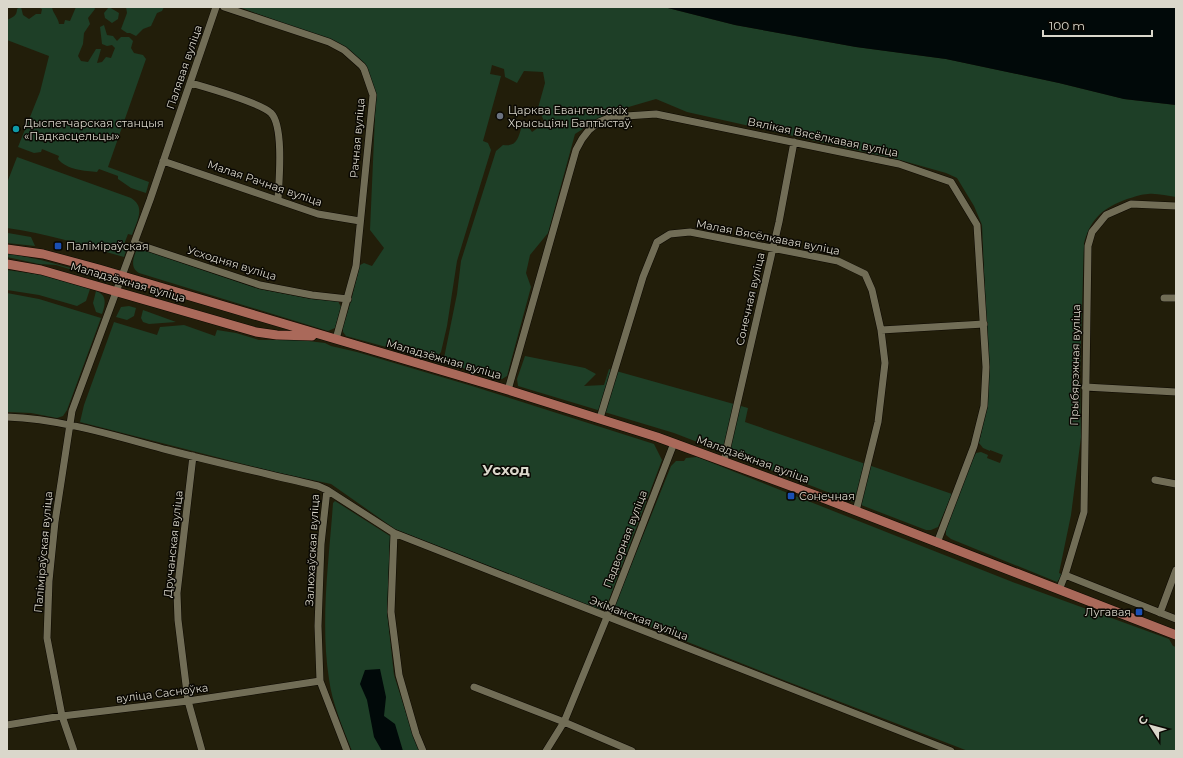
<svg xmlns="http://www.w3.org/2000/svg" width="1183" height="758" viewBox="0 0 1183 758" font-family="Montserrat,sans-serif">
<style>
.green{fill:#1e3f27}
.water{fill:#010909}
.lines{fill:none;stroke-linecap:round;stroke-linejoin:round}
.minor-casing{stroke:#0c0800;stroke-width:8}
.major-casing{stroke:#0c0800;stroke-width:10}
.minor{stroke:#716d56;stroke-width:7}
.major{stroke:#aa695a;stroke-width:9}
.worship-dot{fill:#6b7280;stroke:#0a0803;stroke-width:1.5}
.culture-dot{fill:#0f9aa8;stroke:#0a0803;stroke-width:1.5}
.transit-dot{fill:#1a4fb4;stroke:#0a0803;stroke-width:1.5}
.labels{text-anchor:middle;stroke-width:3;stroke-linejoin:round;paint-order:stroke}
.street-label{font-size:11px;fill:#dad7cb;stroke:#0a0803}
.poi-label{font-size:11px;fill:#dad7cb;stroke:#0a0803;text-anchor:start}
.district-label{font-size:15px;font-weight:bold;fill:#dad7cb;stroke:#0a0803}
</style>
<rect width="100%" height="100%" fill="#221e0a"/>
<path class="green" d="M 20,7 L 21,7 L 23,15 L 29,19 L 36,14 L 41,14 L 42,9 L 38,7 L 52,7 C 53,14 58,17 59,24 L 64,24 L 65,20 L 70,21 L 76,7 L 94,7 L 95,9 L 88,18 L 90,24 L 84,33 L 83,44 L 78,56 L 81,61 L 88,62 L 96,49 L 101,49 L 97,63 L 102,62 L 106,57 L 111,58 L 115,48 L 112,45 L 107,46 L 102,44 L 100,27 L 104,25 L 107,35 L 113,36 L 117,41 L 121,37 L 129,37 L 133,41 L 131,48 L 134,53 L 143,55 L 146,59 L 108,167 L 149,182 L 146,193 L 131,188 L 118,179 L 118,176 L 99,169 L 97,172 C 85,171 67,170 58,159 L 59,156 L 42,149 L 41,152 L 34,153 L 18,147 L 40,92 L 49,56 L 7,40 L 7,20 C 13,17 17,16 17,9 Z
M 109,7 L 119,13 L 118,19 L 112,23 L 105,18 L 104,13 Z
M 126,7 L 164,7 L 162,11 L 157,13 L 151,26 L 143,29 L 136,36 L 130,33 L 127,33 L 121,29 L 127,13 Z
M 239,7 L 664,7 L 735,25 L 856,47 L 946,59 L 1059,83 L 1124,99 L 1176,105 L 1176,197 C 1167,196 1157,193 1148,194 C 1142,194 1134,197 1127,199 C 1103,208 1091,218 1084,243 L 1080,376 L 1081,437 L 1071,515 L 1059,573 L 1063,575 L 1057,582 L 951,539 L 946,535 L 946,529 L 971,463 L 976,453 L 981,452 L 988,455 L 987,458 L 1000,463 L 1003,455 L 990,450 L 990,451 L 983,448 L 979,443 L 987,405 L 987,338 L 982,225 L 974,206 L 957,178 L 946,173 L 900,160 L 687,112 L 656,99 L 608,113 L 575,134 L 548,233 L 530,255 L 526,273 L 531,287 L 507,376 L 502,379 L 448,364 L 444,361 L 444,358 L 457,294 L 461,261 L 496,151 L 503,145 C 517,147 518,138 522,126 L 530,129 L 532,132 L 545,123 L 538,108 L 545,83 L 543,72 L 524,71 L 517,83 L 505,77 L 504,69 L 492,65 L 490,74 L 501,76 L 483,141 L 488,143 L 491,150 L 457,261 L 447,326 L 441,352 L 436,358 L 430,359 L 346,336 L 343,332 L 343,327 L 351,301 L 360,265 L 364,263 L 372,266 L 384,248 L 370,230 L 376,93 L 364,65 L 330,40 Z
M 17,157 L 131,198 C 146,207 137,221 132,235 L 128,234 L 123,247 L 127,248 L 124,257 C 85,246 47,233 7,228 L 7,183 Z
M 8,233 L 31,237 L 35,246 L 7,243 Z
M 137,248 L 259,289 L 311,299 L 338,301 L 341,307 L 335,328 L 328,331 L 139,273 C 129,267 134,257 137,248 Z
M 7,253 L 41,260 L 93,274 L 93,276 L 56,265 L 39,264 L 7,257 Z
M 7,270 L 42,275 L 90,289 L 86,301 L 77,306 L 39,295 L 7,290 Z
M 96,291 C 108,295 105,305 102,314 L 96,312 L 93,303 Z
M 7,293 L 39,299 L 101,318 L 67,410 L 63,416 L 57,418 L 31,413 L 7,412 Z
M 129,306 L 136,308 L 134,316 L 127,320 L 116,317 L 121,307 Z
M 143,310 L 176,322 L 149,324 L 143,322 L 141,318 Z
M 114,322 L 157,335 L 160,327 L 184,325 L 215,336 L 217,330 L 236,333 L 259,340 L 300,340 L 325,343 L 331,346 L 357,352 L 472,386 L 654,444 L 662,460 L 607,605 L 604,609 L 598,609 L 395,529 L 331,484 L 275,472 L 80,422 L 84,405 Z
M 525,356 L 585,368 L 596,374 L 584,386 L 604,385 L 609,369 L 748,408 L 745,422 L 952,494 L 938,527 L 931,530 L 926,530 L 674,433 L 518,386 L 517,379 Z
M 697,457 L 1015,583 L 1169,639 L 1173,646 L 1176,647 L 1176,751 L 968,751 L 786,681 L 617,614 L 614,608 L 671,466 L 676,461 L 684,461 L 686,458 Z
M 335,501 L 390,536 L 387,612 L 394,675 L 413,735 L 419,751 L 352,751 C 343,728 332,703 329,679 C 320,621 329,561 333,503 Z"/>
<path class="water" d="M 664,7 L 1176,7 L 1176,105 L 1124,99 L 1059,83 L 946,59 L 856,47 L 735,25 Z
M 380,669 L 386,697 L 384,716 L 395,724 L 403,751 L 382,751 L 374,737 L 367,700 L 360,684 L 365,670 Z"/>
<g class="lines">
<g class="minor-casing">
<path id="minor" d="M 224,7 L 329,42 L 344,50 L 362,66 L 364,69 L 373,95 L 356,266 L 336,339
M 191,83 C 208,88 259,102 271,113 C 284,126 279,181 278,200
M 163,161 L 318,214 L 360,221
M 134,243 L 260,285 L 312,295 L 348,299
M 1164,298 L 1176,298
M 881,330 L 984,324
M 1085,387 L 1176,392
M 508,390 L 576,150 L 582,139 L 589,130 L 599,122 L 611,117 L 656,114 L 899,164 L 951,182 L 977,225 L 986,367 L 984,406 L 974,446 L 937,543
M 7,417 C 62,419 115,436 168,450 C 218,463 268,474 318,486 L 327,490 L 321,544 L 318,626 L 320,681 L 347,751
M 600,418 L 643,277 L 657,242 L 670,234 L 690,232 L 838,261 L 865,274 L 872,290 L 881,330 L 885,363 L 878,422 L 856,511
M 193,456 L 177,593 L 178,620 L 188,701 L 202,751
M 724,461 L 779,222 L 794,142
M 1155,480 L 1176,484
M 327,490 L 394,533 L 951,751
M 394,533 L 391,612 L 399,675 L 416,734 L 423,751
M 1065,575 L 1176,619
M 1059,590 L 1065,575 L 1084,512 L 1088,246 L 1092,232 L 1106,215 L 1131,204 L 1176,206
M 1160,613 L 1176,570
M 474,687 L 564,722 L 632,751
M 7,725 L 62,716 L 188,701 L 320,681
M 74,751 L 62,716 L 47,638 L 49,581 L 55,522 L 72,411 L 150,200 L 216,7
M 546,751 L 564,722 L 607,617 L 674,443"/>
</g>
<g class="major-casing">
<path id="major" d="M 7,249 L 43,254 L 99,269 L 508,390 L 657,437 L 815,495 L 1176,635
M 7,264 L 41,270 L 256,332 L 277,335 L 312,336"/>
</g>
<use href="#minor" class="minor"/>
<use href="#major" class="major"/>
</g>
<circle class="worship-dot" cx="500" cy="116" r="4"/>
<circle class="culture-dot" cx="16" cy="129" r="4"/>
<g class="transit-dot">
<rect x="54" y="242" width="8" height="8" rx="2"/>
<rect x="787" y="492" width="8" height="8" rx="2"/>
<rect x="1135" y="608" width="8" height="8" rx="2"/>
</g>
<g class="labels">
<g class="street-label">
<text transform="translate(184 67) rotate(-71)" y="4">Палявая вуліца</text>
<text transform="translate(823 137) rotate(12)" y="4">Вялікая Вясёлкавая вуліца</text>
<text transform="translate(357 138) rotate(-85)" y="4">Рачная вуліца</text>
<text transform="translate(265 183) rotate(19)" y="4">Малая Рачная вуліца</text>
<text transform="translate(768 237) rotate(11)" y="4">Малая Вясёлкавая вуліца</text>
<text transform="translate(232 263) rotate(17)" y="4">Усходняя вуліца</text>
<text transform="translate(128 282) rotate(16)" y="4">Маладзёжная вуліца</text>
<text transform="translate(750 299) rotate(-77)" y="4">Сонечная вуліца</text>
<text transform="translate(444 359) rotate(16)" y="4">Маладзёжная вуліца</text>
<text transform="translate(1075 365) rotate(-89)" y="4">Прыбярэжная вуліца</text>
<text transform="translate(753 459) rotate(20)" y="4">Маладзёжная вуліца</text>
<text transform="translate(625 539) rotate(-69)" y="4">Падворная вуліца</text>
<text transform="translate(173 544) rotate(-84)" y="4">Дручанская вуліца</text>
<text transform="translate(312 550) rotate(-87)" y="4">Залюхаўская вуліца</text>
<text transform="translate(43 552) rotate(-85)" y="4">Паліміраўская вуліца</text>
<text transform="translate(639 618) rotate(21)" y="4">Экіманская вуліца</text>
<text transform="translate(162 693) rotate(-7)" y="4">вуліца Сасноўка</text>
</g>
<g class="poi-label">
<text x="508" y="114">Царква Евангельскіх<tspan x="508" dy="13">Хрысьціян Баптыстаў.</tspan></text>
<text x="24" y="127">Дыспетчарская станцыя<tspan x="24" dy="13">«Падкасцельцы»</tspan></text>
<text x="66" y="250">Паліміраўская</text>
<text x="799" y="500">Сонечная</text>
<text x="1131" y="616" text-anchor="end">Лугавая</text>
</g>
<g class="district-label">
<text x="506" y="475">Усход</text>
</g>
</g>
<rect width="1183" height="758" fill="none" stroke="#dad7cb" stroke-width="16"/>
<g transform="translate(1151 726) rotate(306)" stroke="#0a0803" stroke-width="3" paint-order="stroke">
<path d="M0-3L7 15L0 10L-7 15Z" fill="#dad7cb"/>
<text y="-6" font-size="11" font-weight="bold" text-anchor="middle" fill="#dad7cb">С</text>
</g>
<path d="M1043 30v6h109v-6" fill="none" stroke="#dad7cb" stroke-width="2"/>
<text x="1049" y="30" font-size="12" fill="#dad7cb" stroke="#0a0803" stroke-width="3" paint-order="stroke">100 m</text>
</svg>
